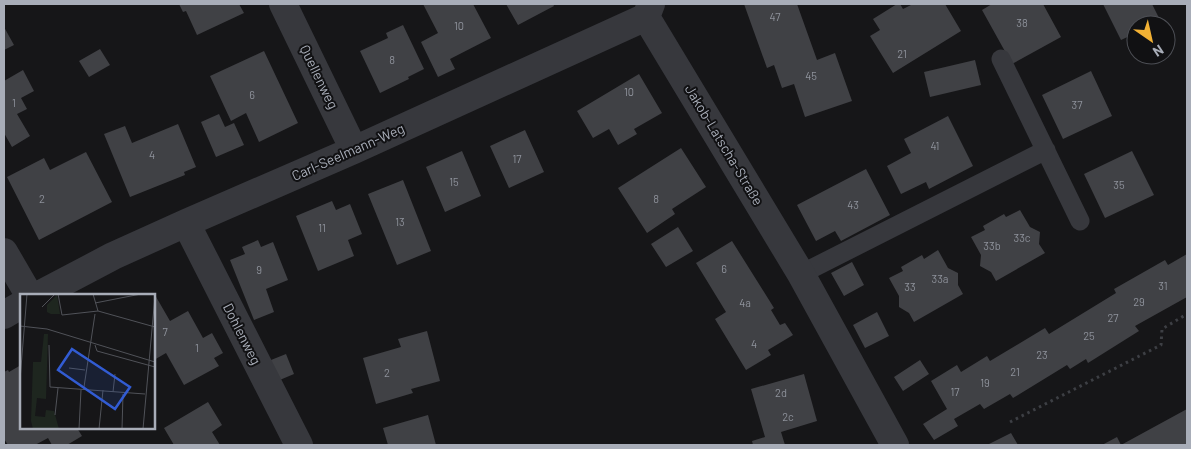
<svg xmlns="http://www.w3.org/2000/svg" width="1191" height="449" viewBox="0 0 1191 449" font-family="Barlow,sans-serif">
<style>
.building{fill:#404145}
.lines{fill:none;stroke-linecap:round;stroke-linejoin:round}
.path{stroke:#3d3f44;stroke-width:3;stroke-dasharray:2.5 4;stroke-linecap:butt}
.lane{stroke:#37383d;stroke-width:19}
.street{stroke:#37383d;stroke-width:28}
.labels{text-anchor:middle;stroke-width:4;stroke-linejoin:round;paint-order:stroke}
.number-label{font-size:11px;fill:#8e929b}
.street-label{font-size:14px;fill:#a8adb8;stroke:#111113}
.inset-road{fill:none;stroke:#505258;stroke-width:1}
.view{fill:#325cd3;fill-opacity:0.15;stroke:#325cd3;stroke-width:2.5}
.inset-edge{fill:none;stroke:#a8adb8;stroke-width:2.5}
</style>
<rect width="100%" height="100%" fill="#161618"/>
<path class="building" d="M 179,4 L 239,4 L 244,13 L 197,35 L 186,11 L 183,12 Z
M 423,4 L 473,4 L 491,38 L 450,59 L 455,69 L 438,77 L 421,42 L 438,33 Z
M 506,4 L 553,4 L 554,6 L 518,25 Z
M 744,4 L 797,4 L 817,60 L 835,53 L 852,101 L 805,117 L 794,84 L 782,88 L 774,65 L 767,68 Z
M 897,4 L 900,4 L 903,9 L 913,4 L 945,4 L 961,31 L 893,73 L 870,36 L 880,30 L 873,19 Z
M 992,4 L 1043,4 L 1061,37 L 1012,64 L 982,10 Z
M 1103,4 L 1152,4 L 1160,20 L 1151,25 L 1136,25 L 1136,33 L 1121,40 Z
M 403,25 L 424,69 L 408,77 L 409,79 L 380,93 L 360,51 L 388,38 L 386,33 Z
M 4,27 L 14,45 L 4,50 Z
M 100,49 L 110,65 L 89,77 L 79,61 Z
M 264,51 L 298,123 L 259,142 L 246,113 L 231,121 L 210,76 Z
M 975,60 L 981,85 L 930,97 L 924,72 Z
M 23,70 L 34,91 L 21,98 L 27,109 L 17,114 L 30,136 L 12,147 L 4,133 L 4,81 Z
M 1091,71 L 1112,116 L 1063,139 L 1042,95 Z
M 639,74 L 662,113 L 634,129 L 637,134 L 618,145 L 609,129 L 593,138 L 577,111 Z
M 219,114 L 225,127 L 234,123 L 244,145 L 216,157 L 201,122 Z
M 948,116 L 973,166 L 929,189 L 926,182 L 901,194 L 887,166 L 911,153 L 904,139 Z
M 178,124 L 196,167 L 184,172 L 185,175 L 130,197 L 104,134 L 125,126 L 132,143 Z
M 525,130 L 544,172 L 509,188 L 490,146 Z
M 681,148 L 706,187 L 672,209 L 675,214 L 647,233 L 618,188 Z
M 462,151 L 481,196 L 445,212 L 426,167 Z
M 1132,151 L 1154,195 L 1105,218 L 1084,174 Z
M 86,152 L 112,202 L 39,240 L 7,177 L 44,158 L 50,170 Z
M 866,169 L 890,215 L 841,241 L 835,231 L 816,241 L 797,205 Z
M 403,180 L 431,251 L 397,265 L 368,194 Z
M 332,201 L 336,210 L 350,204 L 362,234 L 348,240 L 354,256 L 318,271 L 296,216 Z
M 1020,210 L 1030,227 L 1040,232 L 1039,244 L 1045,253 L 996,281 L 991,272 L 980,266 L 981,255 L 971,237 L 985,230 L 983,226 L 1004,214 L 1006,217 Z
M 678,227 L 693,251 L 666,267 L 651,244 Z
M 258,240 L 261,247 L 273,242 L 288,280 L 266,289 L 274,312 L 254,320 L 230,260 L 245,254 L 242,247 Z
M 732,241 L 774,308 L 771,310 L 780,325 L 785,323 L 793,335 L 768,350 L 771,355 L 746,370 L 715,319 L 726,312 L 696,263 Z
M 938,250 L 948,268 L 958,273 L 958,285 L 963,294 L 914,322 L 909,313 L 899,307 L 899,296 L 889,278 L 903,271 L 901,267 L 922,255 L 924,259 Z
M 1187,254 L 1187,297 L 1135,326 L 1139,331 L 1088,363 L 1086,359 L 1070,369 L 1067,365 L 1013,398 L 1010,394 L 984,409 L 980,404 L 954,419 L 958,426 L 934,440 L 923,424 L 947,409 L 931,381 L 957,365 L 961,372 L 987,356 L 990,361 L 1045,328 L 1049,334 L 1116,293 L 1114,289 L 1165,260 L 1168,265 Z
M 852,262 L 864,285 L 844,296 L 831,273 Z
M 155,295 L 170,321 L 188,311 L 203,338 L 212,333 L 223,353 L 214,358 L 219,366 L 184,385 L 166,353 L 154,360 L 154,296 Z
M 877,312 L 889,336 L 865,348 L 853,325 Z
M 427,331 L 440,381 L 411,389 L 413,393 L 376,404 L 363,358 L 401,347 L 398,339 Z
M 286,354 L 294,374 L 275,382 L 266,362 Z
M 920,360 L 929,374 L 903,391 L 894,377 Z
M 21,365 L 21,428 L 77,428 L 82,436 L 67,445 L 52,445 L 48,438 L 35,445 L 8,445 L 4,439 L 4,372 L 8,370 L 9,372 Z
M 804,374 L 817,421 L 781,432 L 785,445 L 753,445 L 752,441 L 765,437 L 751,389 Z
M 208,402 L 222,425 L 212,432 L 220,445 L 174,445 L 164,428 Z
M 1187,409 L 1187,445 L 1102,445 L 1117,437 L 1121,445 Z
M 428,415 L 436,445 L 388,445 L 383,428 Z
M 1011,433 L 1018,445 L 987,445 Z"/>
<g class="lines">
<path class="path" d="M 1010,422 L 1161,345 L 1162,329 L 1187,314"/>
<path class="lane" d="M 1001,59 L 1080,221
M 801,274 L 1046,150"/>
<path class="street" d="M 283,4 L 354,150
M 646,17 L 801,274 L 895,445
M 186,223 L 299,445
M 4,252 L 29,295
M 39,295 L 113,256 L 186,223 L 354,150 L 646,17 L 651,4
M 4,315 L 21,305"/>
</g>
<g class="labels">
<g class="number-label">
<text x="775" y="21">47</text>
<text x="1022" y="27">38</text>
<text x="459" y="30">10</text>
<text x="902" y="58">21</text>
<text x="392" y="64">8</text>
<text x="811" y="80">45</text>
<text x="629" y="96">10</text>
<text x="252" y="99">6</text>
<text x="14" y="107">1</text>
<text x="1077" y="109">37</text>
<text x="935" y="150">41</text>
<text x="152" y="159">4</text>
<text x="517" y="163">17</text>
<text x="454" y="186">15</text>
<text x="1119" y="189">35</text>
<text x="42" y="203">2</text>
<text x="656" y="203">8</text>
<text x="853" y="209">43</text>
<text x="400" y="226">13</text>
<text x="322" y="232">11</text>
<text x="1022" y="242">33c</text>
<text x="992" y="250">33b</text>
<text x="724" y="273">6</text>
<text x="259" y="274">9</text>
<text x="940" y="283">33a</text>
<text x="1163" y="290">31</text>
<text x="910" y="291">33</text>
<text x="1139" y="306">29</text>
<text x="745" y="307">4a</text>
<text x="1113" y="322">27</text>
<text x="165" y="336">7</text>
<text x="1089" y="340">25</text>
<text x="754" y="348">4</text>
<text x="197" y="352">1</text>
<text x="1042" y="359">23</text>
<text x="1015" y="376">21</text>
<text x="387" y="377">2</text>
<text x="985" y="387">19</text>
<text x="955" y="396">17</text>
<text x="781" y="397">2d</text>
<text x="788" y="421">2c</text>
</g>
<g class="street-label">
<text transform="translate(319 77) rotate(64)" y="5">Quellenweg</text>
<text transform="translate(724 145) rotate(59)" y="5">Jakob-Latscha-Straße</text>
<text transform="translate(348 152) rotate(-24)" y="5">Carl-Seelmann-Weg</text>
<text transform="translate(242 334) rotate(63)" y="5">Dohlenweg</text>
</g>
</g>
<g transform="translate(20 294)">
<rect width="135" height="135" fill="#161618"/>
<path d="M 37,1 L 40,20 L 31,20 L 27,18 L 27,11 ZM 24,40 L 28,40 L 26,105 L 17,104 L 15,122 L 25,123 L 26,116 L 34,117 L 39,135 L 13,135 L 11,127 L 13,68 L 21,68 Z" fill="#1e261f"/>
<path class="inset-road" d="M 38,0 L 42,21 L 78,17 L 135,33M 73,0 L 78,17M 75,9 L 121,0M 25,10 L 22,13 L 35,0M 0,32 L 27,35 L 135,68M 29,51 L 30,93 L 125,100M 75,51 L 77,57 L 135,73M 49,74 L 65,76M 0,86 L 7,0M 64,93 L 75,20M 93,98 L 95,80M 35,121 L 38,94M 59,135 L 61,96M 79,135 L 83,96M 102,135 L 103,100M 123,135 L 135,2"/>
<path class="view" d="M 52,55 L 110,93 L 95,115 L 38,76 Z"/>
<rect width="135" height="135" class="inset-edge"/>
</g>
<rect width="1191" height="449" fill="none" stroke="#a8adb8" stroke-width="10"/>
<g transform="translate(1151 40) rotate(146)"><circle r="24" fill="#111113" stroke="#4d4f55"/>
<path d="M0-4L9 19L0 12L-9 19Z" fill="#f2b134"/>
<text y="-8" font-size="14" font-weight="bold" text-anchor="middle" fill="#a8adb8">N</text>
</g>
</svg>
